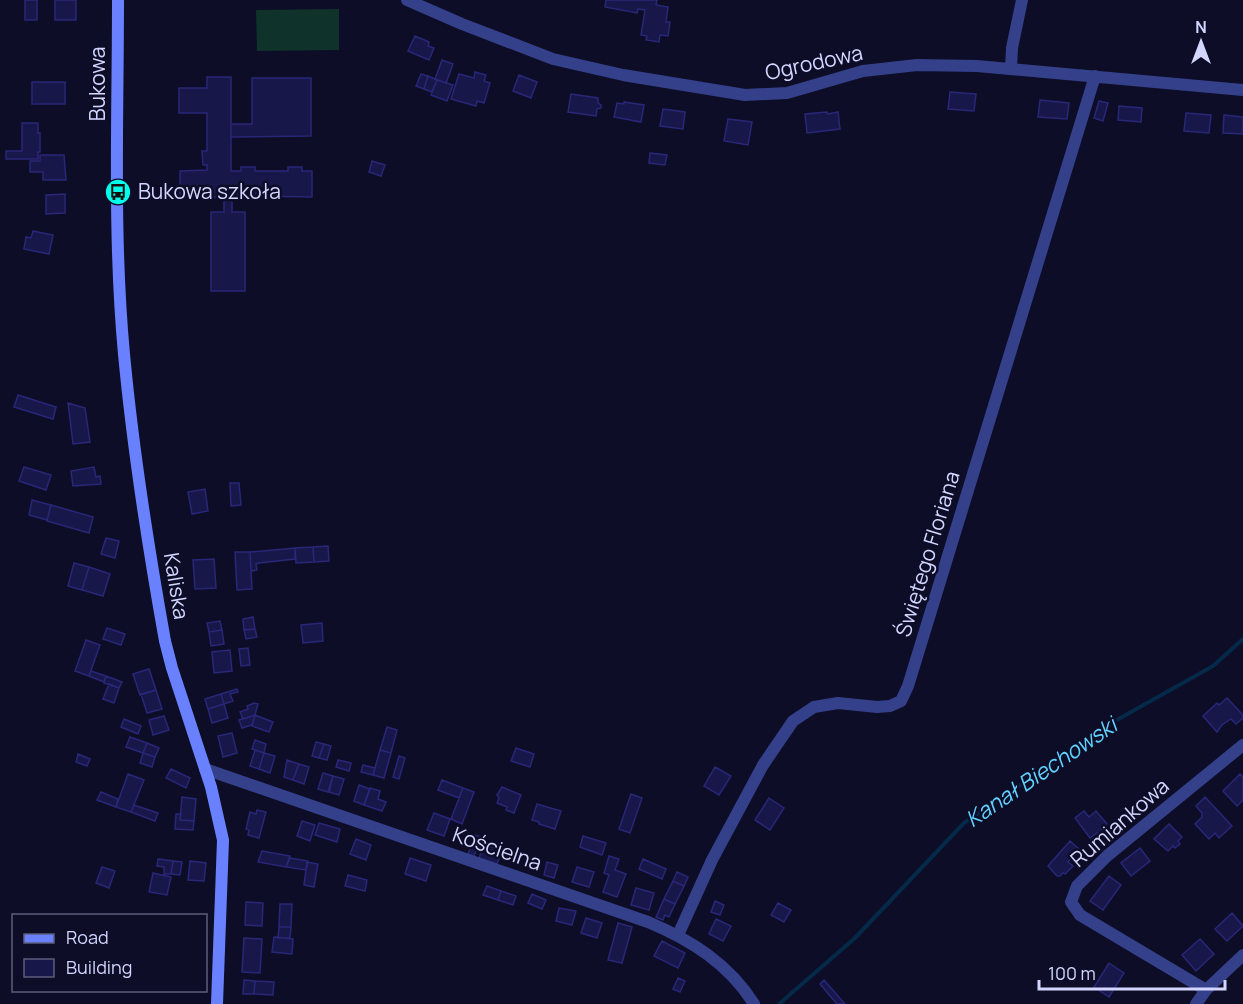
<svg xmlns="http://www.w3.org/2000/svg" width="1243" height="1004" viewBox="0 0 1243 1004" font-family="Manrope,sans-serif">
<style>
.green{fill:#0f322a}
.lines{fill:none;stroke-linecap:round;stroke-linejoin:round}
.stream{stroke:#052948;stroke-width:4}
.building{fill:#18174a;stroke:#282778;stroke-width:1.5}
.minor{stroke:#34408a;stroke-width:12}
.secondary{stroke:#6a81ff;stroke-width:12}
.labels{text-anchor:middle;stroke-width:5;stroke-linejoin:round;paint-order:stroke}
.street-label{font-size:21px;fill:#d3d6ff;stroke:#0d0d27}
.poi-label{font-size:21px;fill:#d3d6ff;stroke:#0d0d27;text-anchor:start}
.water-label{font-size:22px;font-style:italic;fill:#61d2ff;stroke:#0d0d27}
</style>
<rect width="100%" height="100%" fill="#0d0d27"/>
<path class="green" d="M 339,9 L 339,50 L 257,51 L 256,10 Z"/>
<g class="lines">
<path class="stream" d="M 779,1004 L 855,938 L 964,823 L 1115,721 L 1213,666 L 1243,639"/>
</g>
<path class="building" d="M 25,0 L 37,0 L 37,20 L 25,20 Z
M 55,0 L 76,0 L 76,20 L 55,20 Z
M 606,0 L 657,0 L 656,5 L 668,7 L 666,22 L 670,22 L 668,36 L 660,35 L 659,42 L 646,40 L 647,36 L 641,35 L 645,10 L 638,9 L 637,13 L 605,7 Z
M 415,36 L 429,42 L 428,46 L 434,48 L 429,60 L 408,51 Z
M 442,60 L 453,64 L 446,83 L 435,79 Z
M 475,72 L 486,75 L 484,81 L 490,83 L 484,103 L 477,101 L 476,106 L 451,99 L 459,74 L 474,78 Z
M 421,74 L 428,76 L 424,89 L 416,86 Z
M 519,75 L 537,82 L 531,98 L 513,91 Z
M 428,76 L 437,80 L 432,92 L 424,89 Z
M 207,77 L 231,77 L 231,171 L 241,171 L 241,167 L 255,167 L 255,171 L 288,171 L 288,167 L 302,167 L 302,171 L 312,171 L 312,197 L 249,196 L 180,198 L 180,171 L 207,170 L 207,165 L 203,165 L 202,151 L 207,151 L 207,113 L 179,113 L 179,88 L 207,88 Z
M 252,78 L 311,78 L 311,136 L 231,137 L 231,124 L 252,124 Z
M 437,80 L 453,85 L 447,101 L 431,95 Z
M 32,82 L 65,82 L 65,104 L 32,104 Z
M 950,92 L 976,94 L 974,111 L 948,109 Z
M 571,94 L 598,98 L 598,103 L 601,105 L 601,108 L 597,109 L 596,116 L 568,112 Z
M 1040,100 L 1069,103 L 1067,119 L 1038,117 Z
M 1099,101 L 1108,103 L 1103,121 L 1094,118 Z
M 624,102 L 644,105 L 641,122 L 614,117 L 617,103 L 624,104 Z
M 1119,106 L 1142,108 L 1141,122 L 1118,120 Z
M 663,109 L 685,112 L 683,129 L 660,126 Z
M 827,112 L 828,114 L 838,112 L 840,129 L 807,133 L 805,114 Z
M 1186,113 L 1211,115 L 1209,133 L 1184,131 Z
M 1224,115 L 1243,117 L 1243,134 L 1223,133 Z
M 728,119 L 752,122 L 748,145 L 724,141 Z
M 22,123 L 38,123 L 38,133 L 40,133 L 40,152 L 38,152 L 38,159 L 6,159 L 6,151 L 22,151 Z
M 650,153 L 667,155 L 665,165 L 649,163 Z
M 40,155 L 64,155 L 66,180 L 43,180 L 43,172 L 30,172 L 30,161 L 40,161 Z
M 372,161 L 385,165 L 381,176 L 369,172 Z
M 65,194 L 65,213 L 46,214 L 46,195 Z
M 224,197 L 232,197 L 232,212 L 245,212 L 245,291 L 211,291 L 211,212 L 224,212 Z
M 33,231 L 53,235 L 49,254 L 24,249 L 26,237 L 31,238 Z
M 18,395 L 56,407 L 53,419 L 14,407 Z
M 68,403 L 85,408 L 90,442 L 73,444 Z
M 24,467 L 51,475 L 46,490 L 19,481 Z
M 94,467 L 96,477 L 100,476 L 101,484 L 73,486 L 71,471 Z
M 230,483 L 239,483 L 241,505 L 231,506 Z
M 205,489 L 208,511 L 192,514 L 188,492 Z
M 32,500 L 51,505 L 47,520 L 29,515 Z
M 51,505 L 93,517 L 89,533 L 47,521 Z
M 106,538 L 119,541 L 115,558 L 101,554 Z
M 328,546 L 329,561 L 314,562 L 313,547 Z
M 313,547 L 314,562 L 296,563 L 295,548 Z
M 295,548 L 295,559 L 259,563 L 256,564 L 257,570 L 251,571 L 250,552 Z
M 235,552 L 250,552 L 252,589 L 237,590 Z
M 214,559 L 216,588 L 195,589 L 193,560 Z
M 74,563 L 89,567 L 82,590 L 68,586 Z
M 89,567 L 110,574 L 103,596 L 82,590 Z
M 253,617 L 255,629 L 244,630 L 243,619 Z
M 220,621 L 222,630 L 209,632 L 207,623 Z
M 322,623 L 323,641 L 303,643 L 301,625 Z
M 107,628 L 125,634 L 121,645 L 103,639 Z
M 255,629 L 257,637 L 246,639 L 244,630 Z
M 222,630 L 224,644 L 211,646 L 209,632 Z
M 86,640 L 100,645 L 89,676 L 75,671 Z
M 248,648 L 250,665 L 241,666 L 239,649 Z
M 230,650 L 232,671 L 214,673 L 212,652 Z
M 149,669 L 156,690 L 140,695 L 133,674 Z
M 91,671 L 106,676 L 104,682 L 89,676 Z
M 106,676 L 122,682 L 119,688 L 104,683 Z
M 109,684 L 119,688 L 114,703 L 103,699 Z
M 237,689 L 238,692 L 230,694 L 233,701 L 224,704 L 221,694 Z
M 156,690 L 162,709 L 147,713 L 141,694 Z
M 221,694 L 224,704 L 208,709 L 205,699 Z
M 1227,698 L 1243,715 L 1243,718 L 1236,724 L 1231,719 L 1222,725 L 1217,732 L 1203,716 L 1217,703 L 1219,705 Z
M 254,703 L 258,704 L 255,715 L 243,719 L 240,712 L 248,709 L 247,706 Z
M 224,704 L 228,718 L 212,723 L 208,709 Z
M 255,715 L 252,725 L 242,728 L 239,720 Z
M 255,715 L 273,722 L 269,732 L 252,726 Z
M 164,716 L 169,730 L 153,735 L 149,720 Z
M 124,719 L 141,726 L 138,734 L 121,727 Z
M 387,727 L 397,730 L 391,753 L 380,750 Z
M 232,733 L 237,753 L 223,757 L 218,736 Z
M 130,737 L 147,743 L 143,753 L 126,747 Z
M 255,740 L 266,744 L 264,753 L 252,749 Z
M 316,742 L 324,744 L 319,758 L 312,756 Z
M 147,743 L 159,748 L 155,757 L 143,753 Z
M 324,744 L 331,746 L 327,760 L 319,758 Z
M 516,748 L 534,754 L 530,767 L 511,761 Z
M 255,750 L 264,753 L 259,769 L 250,766 Z
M 380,750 L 391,753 L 384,778 L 373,775 Z
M 143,753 L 155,757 L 152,767 L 140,763 Z
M 264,753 L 275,756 L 270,773 L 259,769 Z
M 78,754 L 90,759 L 87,766 L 76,762 Z
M 399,756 L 405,758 L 399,779 L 393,777 Z
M 287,760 L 299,764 L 293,780 L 284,777 Z
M 338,760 L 351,763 L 349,771 L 336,767 Z
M 299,764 L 309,767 L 304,784 L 293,780 Z
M 363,765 L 375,768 L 373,775 L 361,772 Z
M 715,767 L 731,776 L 719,795 L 704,786 Z
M 171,769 L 190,778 L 186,788 L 166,778 Z
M 323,773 L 333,776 L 328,792 L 318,789 Z
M 128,774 L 144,780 L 131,812 L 116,807 Z
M 1240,774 L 1243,777 L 1243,800 L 1237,806 L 1223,791 Z
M 333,776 L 344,779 L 339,795 L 329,792 Z
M 442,780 L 463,788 L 459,798 L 438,790 Z
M 359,785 L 370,789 L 364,805 L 354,801 Z
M 502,787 L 521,795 L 514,813 L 506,810 L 507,807 L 497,803 L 499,798 L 497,795 Z
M 370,788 L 380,791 L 378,799 L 386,802 L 382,811 L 364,805 Z
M 463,788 L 474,792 L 462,824 L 451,819 Z
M 101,792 L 118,799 L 116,807 L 97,800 Z
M 631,794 L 642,798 L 630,833 L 619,829 Z
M 182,797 L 196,799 L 194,821 L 180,820 Z
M 1205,797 L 1232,826 L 1219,838 L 1215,833 L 1209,839 L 1195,824 L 1202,817 L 1202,813 L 1196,806 Z
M 769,798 L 784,808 L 770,830 L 755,820 Z
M 537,804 L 561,811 L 555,829 L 539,824 L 539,822 L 532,820 Z
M 134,805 L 158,813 L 155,821 L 131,812 Z
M 257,810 L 266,812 L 259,838 L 248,835 L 249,830 L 246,829 L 250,812 L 256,814 Z
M 1084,811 L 1089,817 L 1096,811 L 1107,824 L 1101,829 L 1104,831 L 1099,835 L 1097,833 L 1090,838 L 1075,818 Z
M 434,813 L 450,819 L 444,836 L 427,830 Z
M 176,814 L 181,814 L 180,820 L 194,821 L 193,830 L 175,829 Z
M 302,821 L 315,825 L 310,841 L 297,836 Z
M 319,823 L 340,829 L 337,842 L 315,835 Z
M 1169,824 L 1182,837 L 1178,841 L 1180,844 L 1175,848 L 1173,846 L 1168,851 L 1154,839 Z
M 475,835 L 481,837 L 474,856 L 468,854 Z
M 583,836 L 606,843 L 602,855 L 580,847 Z
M 356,839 L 371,845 L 366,860 L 350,854 Z
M 1070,841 L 1079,849 L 1068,862 L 1073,866 L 1065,874 L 1063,873 L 1060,876 L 1057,876 L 1048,866 Z
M 484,844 L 502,850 L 497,864 L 479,858 Z
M 1140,848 L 1150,861 L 1131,876 L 1121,863 Z
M 262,851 L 290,856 L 286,867 L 258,862 Z
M 609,856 L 619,859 L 615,870 L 626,874 L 617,897 L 603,892 L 609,875 L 604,873 Z
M 290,858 L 308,861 L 306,870 L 286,867 Z
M 410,858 L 431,865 L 426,881 L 405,874 Z
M 158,859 L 173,861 L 171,874 L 164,874 L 164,867 L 157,866 Z
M 643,859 L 666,869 L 662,879 L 639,869 Z
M 173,861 L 182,862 L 180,875 L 171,874 Z
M 190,861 L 206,863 L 204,881 L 188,880 Z
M 307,862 L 318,864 L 314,887 L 304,885 Z
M 547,862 L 558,865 L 554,878 L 544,875 Z
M 102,867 L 115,871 L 109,888 L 96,883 Z
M 577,867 L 594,872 L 589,887 L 572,882 Z
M 677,872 L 688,877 L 684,886 L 673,881 Z
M 153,873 L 171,877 L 167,895 L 149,892 Z
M 348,875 L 367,880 L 365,891 L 345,886 Z
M 1109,876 L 1121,885 L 1103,910 L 1090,901 Z
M 673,881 L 684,886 L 675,904 L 664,899 Z
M 487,886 L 501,891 L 498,900 L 483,895 Z
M 636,888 L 654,893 L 649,910 L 631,905 Z
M 501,891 L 516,896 L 513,905 L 498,900 Z
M 532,894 L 546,900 L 542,909 L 528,903 Z
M 664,899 L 675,904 L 669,917 L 665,915 L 663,920 L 656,917 Z
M 715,901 L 724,905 L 720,915 L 711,912 Z
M 246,902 L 263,903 L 262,926 L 245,925 Z
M 778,903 L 791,910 L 784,922 L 771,915 Z
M 280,904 L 292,904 L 291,927 L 279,927 Z
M 559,908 L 576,911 L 572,925 L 556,921 Z
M 1232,913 L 1243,926 L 1227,941 L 1215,929 Z
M 586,918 L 602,923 L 597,938 L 581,933 Z
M 716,919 L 731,926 L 723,941 L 709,934 Z
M 618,923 L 632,927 L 622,963 L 608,960 Z
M 279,927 L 291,927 L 290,938 L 278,938 Z
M 274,937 L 293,939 L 292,954 L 272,952 Z
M 244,938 L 262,939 L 260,973 L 242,972 Z
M 1200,939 L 1214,954 L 1196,971 L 1182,955 Z
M 662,941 L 685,953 L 678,968 L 654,956 Z
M 1109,963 L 1124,973 L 1109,997 L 1094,987 Z
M 678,978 L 685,981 L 680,992 L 673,989 Z
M 244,980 L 255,981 L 254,994 L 243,994 Z
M 824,980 L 845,1004 L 837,1004 L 820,984 Z
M 255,981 L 274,982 L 273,995 L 254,994 Z"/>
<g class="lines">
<path class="minor" d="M 407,0 L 462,24 L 553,59 L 623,75 L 745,95 L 787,93 L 863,71 L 917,65 L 977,66 L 1243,90
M 1011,69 L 1012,48 L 1022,0
M 205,769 L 648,922 C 691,940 729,964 754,1004
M 678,935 L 712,860 L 763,765 L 793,721 L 814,707 L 838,703 L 877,707 L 890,706 L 901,701 L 908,686 L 1095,76
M 1206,990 L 1080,915 L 1071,902 L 1077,886 L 1107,856 L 1243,745
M 1196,1004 L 1206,990 L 1243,955"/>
<path class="secondary" d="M 118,0 C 118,118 113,236 124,354 C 133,450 148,546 165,641 L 172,668 L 211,787 L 223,840 L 217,1004"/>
</g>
<defs>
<g id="bus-disc" transform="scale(1.35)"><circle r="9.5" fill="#00feea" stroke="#0d0d27"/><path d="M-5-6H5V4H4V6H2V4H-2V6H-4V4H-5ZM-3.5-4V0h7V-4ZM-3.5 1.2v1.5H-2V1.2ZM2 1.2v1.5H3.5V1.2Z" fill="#111"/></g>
</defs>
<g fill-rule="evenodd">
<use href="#bus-disc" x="118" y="192"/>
</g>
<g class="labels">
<g class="street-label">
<text transform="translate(814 63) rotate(-12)" y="7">Ogrodowa</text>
<text transform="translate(98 84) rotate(-90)" y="7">Bukowa</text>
<text transform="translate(928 554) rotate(-73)" y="7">Świętego Floriana</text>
<text transform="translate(176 586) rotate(81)" y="7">Kaliska</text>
<text transform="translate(1120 823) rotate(-41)" y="7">Rumiankowa</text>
<text transform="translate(497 849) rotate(19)" y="7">Kościelna</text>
</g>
<g class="poi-label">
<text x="138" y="199">Bukowa szkoła</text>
</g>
<g class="water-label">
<text transform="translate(1041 772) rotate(-34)" y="8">Kanał Biechowski</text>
</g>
</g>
<rect x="12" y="914" width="195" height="78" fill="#0d0d27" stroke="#5c5d7d" stroke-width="1.5"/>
<rect x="24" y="934" width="30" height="9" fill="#6a81ff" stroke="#5c5d7d" stroke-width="1.5"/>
<text x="66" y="944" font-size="18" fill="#d3d6ff">Road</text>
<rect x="24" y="959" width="30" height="18" fill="#18174a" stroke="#5c5d7d" stroke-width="1.5"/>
<text x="66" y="974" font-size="18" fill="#d3d6ff">Building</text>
<g transform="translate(1201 42)" stroke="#0d0d27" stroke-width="4.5" paint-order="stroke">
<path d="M0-4.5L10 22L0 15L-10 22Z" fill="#d3d6ff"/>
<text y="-9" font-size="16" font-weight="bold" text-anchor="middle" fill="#d3d6ff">N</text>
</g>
<path d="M1039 980v9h186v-9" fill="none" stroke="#d3d6ff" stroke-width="3"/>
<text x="1048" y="980" font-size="18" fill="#d3d6ff" stroke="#0d0d27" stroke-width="4.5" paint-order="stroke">100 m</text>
</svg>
